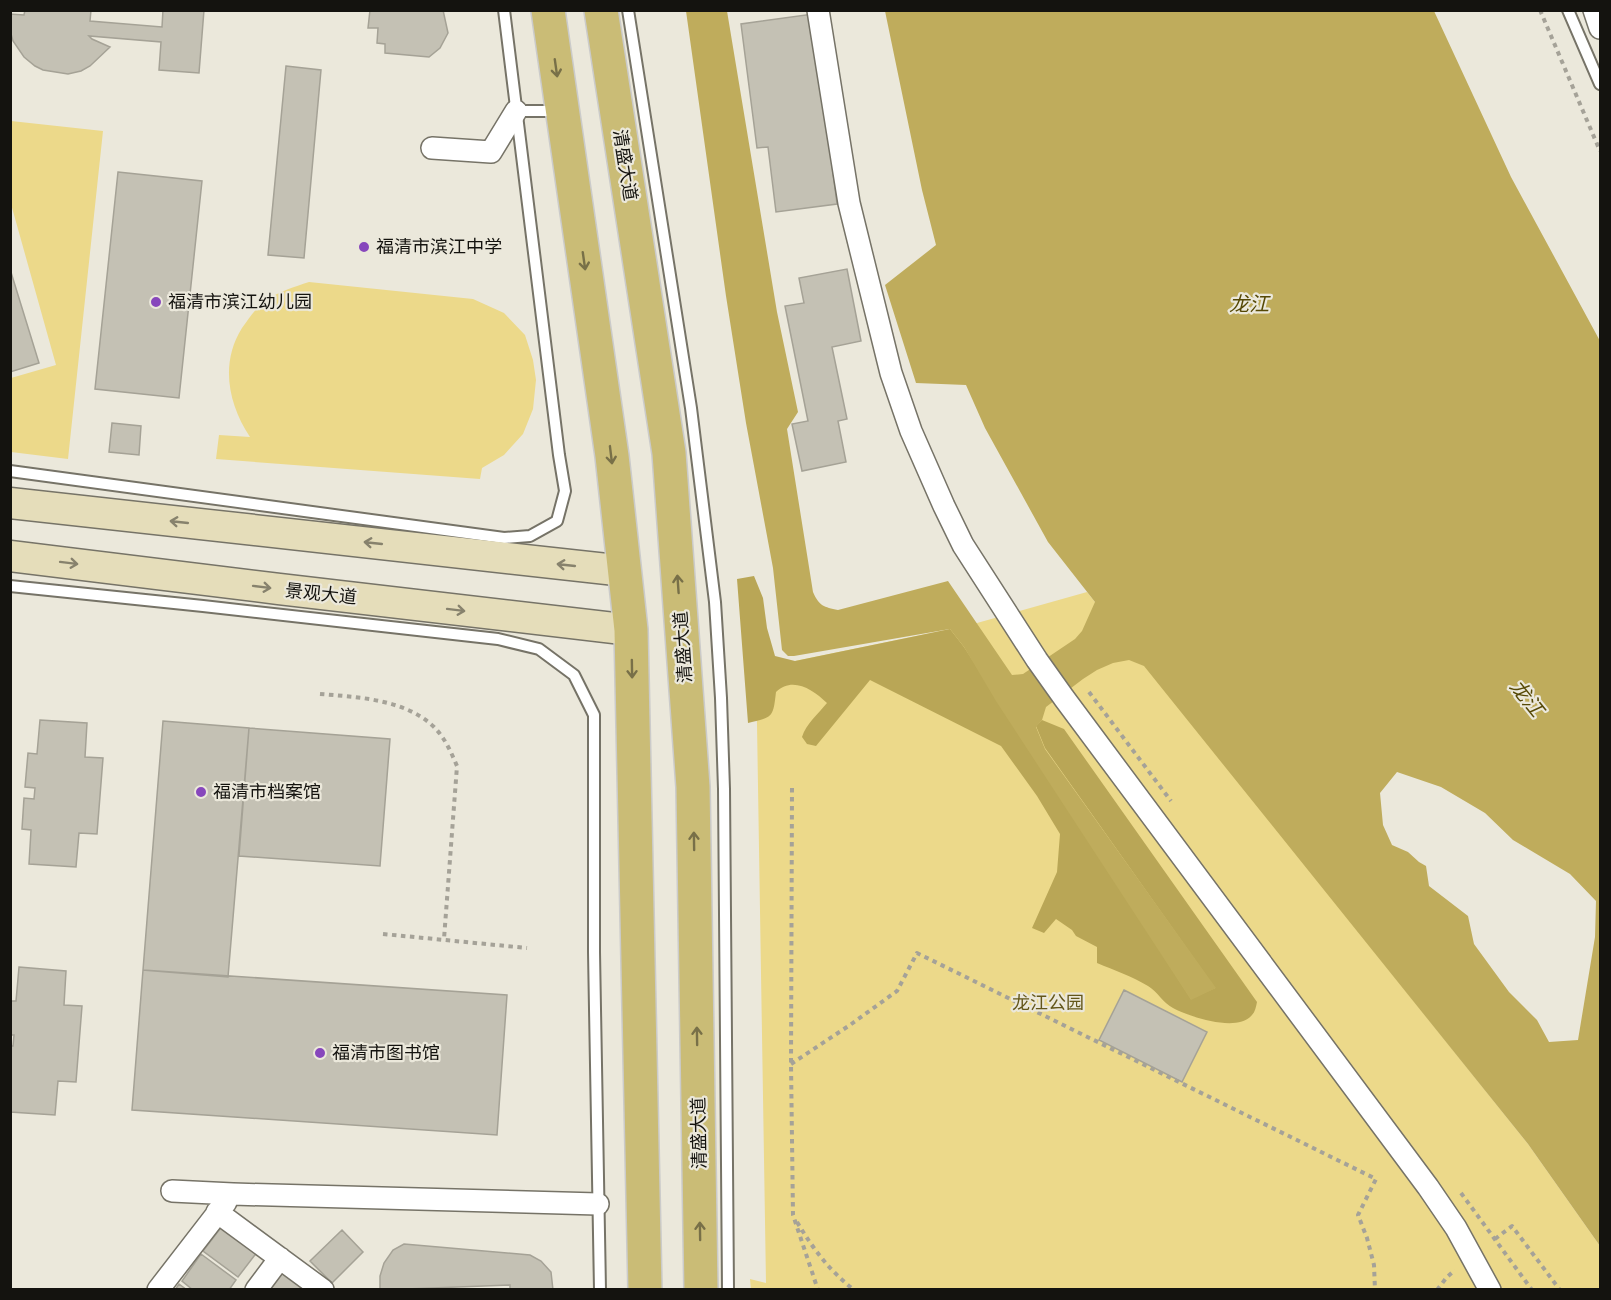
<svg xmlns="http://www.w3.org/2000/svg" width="1611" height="1300" viewBox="0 0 1611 1300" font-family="'Sofia Sans Condensed','Noto Sans SC',sans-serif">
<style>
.green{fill:#ecd98a}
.forest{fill:#b9a656}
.water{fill:#bfac5c;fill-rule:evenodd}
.building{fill:#c4c1b4;stroke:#a5a296;stroke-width:1.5}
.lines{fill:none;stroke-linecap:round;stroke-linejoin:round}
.lane-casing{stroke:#767367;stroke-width:14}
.street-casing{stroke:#767367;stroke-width:24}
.secondary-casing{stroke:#767367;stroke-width:33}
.primary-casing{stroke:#cbcbca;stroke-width:36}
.path{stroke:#a5a298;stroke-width:4;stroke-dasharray:4.5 4.5;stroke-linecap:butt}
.lane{stroke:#fff;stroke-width:10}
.street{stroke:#fff;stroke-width:21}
.secondary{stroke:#e5ddba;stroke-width:30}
.primary{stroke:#cabc76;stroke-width:33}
.oneway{stroke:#787048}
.oneway2{stroke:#87826d}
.poi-dot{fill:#8747bc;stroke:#ebe8db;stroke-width:2}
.labels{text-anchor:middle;stroke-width:4.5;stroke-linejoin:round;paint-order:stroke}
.street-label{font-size:18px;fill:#14130f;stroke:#ebe8db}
.poi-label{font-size:18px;fill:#14130f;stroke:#ebe8db;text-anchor:start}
.park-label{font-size:18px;fill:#635619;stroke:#ebe8db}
.water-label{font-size:20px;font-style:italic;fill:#554805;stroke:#ebe8db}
</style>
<rect width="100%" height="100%" fill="#ebe8db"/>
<path class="green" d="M 11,121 L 103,131 L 68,459 L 11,452 L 11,378 L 56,365 L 11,204 Z
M 309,282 L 473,299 L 504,313 L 525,335 L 533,360 L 536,380 L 533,409 L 523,434 L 504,455 L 482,468 L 480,479 L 216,459 L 219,435 L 250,437 C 228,404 220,363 242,328 C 249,318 256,307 267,300 C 280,291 294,287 309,282 Z
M 1087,592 L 1528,1144 L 1600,1246 L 1600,1290 L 751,1290 L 750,1279 L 766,1283 L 757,724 L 754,665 L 795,661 L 950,629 L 977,623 Z"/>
<path class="forest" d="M 754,576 L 763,598 L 767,628 L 775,656 L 795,661 L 950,629 L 964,647 L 1191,999 L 1215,988 L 1045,748 L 1036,726 L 1042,720 L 1064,729 L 1257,1002 C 1256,1007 1255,1012 1252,1015 C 1238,1033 1190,1017 1173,1008 C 1163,1003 1158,992 1148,986 C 1133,977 1114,970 1097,963 L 1097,947 L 1076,936 L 1072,930 L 1056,919 L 1044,933 L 1032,928 L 1057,872 L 1060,834 L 1037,796 L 1001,746 L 870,680 L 816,746 L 807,744 L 802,737 C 806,724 818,714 827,703 C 813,689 792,676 776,692 C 773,718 773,717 748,723 L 737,579 Z"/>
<path class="water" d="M 686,11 L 727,11 L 777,312 L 798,412 L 787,429 L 813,592 C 819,606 824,607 838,610 L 948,581 L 1012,675 L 1023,674 L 1075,639 L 1082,631 L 1095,602 L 1048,542 L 985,428 L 966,385 L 916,383 L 885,285 L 936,245 L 922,190 L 885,11 L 1434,11 L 1511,177 L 1600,341 L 1600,1246 L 1528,1144 L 1144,666 L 1129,660 L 1113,663 L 1097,670 L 1083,679 L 1046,707 L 1042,720 L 1036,727 L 1045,749 L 1216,988 L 1191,1000 L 996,701 L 964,647 L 950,629 L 794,656 L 788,656 L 782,650 L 773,568 L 746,423 L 726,296 ZM 1397,772 L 1441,787 L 1485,813 L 1513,840 L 1570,874 L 1596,901 L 1595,937 L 1578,1040 L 1549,1042 L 1537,1020 L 1509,992 L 1474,944 L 1468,916 L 1429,886 L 1426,866 L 1419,862 L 1408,852 L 1392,845 L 1383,825 L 1380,793 Z"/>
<path class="building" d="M 25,10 L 91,10 L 90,21 L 162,27 L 163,10 L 204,10 L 199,73 L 159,70 L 161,42 L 89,36 L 92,39 L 110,47 L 90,66 L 81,71 L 68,74 L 43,70 L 35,66 L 24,57 L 13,41 L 11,34 L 10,14 L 24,15 Z
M 370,10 L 443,10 L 448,33 L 440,48 L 429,57 L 385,53 L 385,44 L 377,43 L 378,28 L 368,28 Z
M 813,14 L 837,204 L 776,212 L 768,147 L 757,148 L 741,24 Z
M 286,66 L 321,70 L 304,258 L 268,255 Z
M 118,172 L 202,181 L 179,398 L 95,389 Z
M 10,269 L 39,363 L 10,372 L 11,335 Z
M 847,269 L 861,341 L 832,347 L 847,419 L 838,421 L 846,462 L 802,471 L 792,424 L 808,421 L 785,306 L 804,303 L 799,278 Z
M 112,423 L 141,426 L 139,455 L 109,452 Z
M 40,720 L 87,723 L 85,757 L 103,758 L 97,834 L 79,833 L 76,867 L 29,864 L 31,830 L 22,829 L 24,798 L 34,799 L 35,788 L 25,787 L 28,753 L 37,754 Z
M 163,721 L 249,728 L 228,977 L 143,970 Z
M 249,728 L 390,739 L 380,866 L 239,856 Z
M 19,967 L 66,971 L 64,1005 L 82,1006 L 76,1082 L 58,1081 L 55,1115 L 10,1112 L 10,1046 L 13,1046 L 14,1035 L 10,1035 L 10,1001 L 16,1001 Z
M 143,970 L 507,995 L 497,1135 L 132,1110 Z
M 1124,990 L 1207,1032 L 1182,1082 L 1099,1040 Z
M 223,1225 L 258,1251 L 238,1277 L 203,1251 Z
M 342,1230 L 363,1252 L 332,1283 L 310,1261 Z
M 404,1244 L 530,1255 L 541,1261 L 551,1272 L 553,1290 L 510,1290 L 510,1285 L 380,1290 L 380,1276 L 384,1263 L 393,1250 Z
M 201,1254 L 236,1280 L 229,1290 L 193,1290 L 182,1281 Z
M 280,1268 L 308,1290 L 264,1290 Z
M 179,1284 L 187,1290 L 175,1290 Z"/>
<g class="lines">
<g class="lane-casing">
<path id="lane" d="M 628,10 L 691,408 L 715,602 L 721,698 L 724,789 L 728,1290
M 1568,10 L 1600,84
M 516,111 L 558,111
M 10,471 L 504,538 L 530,536 L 557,521 L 565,491 L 559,455 L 504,10
M 10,586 L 203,606 L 498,639 L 539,649 L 574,675 L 594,715 L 594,952 L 600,1290"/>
</g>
<g class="street-casing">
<path id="street" d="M 818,10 L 849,203 L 891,373 L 911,431 L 944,506 L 963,545 L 1037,660 L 1064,698 L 1428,1187 L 1456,1228 L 1490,1290
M 1594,10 L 1600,28
M 432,148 L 491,152 L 516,111
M 172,1191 L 233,1194 L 598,1204
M 217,1212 L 323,1290
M 158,1290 L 226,1202
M 256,1290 L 280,1258"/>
</g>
<g class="secondary-casing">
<path id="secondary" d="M 10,503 L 625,571
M 10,556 L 279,589 L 631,630"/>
</g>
<g class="primary-casing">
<path id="primary" d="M 548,10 L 612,456 L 631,630 L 645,1290
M 601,10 L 669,453 L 693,787 L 701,1290"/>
</g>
<path class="path" d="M 1540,10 L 1600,151
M 1089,692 L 1171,801
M 320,694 C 357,697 405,699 434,727 C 445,738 451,752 457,766 L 444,939
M 792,788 L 791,1064 L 793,1215 L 818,1290
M 383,934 L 527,948
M 791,1064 L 850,1025 L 897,991 L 917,953 L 1376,1179 L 1358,1215 L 1367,1238 L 1374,1265 L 1375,1290
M 1461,1193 L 1532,1290
M 797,1222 C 814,1250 828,1269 854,1290
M 1495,1239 L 1512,1226 L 1560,1290
M 1437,1290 L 1447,1277 L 1455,1270"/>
<use href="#lane" class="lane"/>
<use href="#street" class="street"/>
<use href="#secondary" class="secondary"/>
<use href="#primary" class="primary"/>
</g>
<defs><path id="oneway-shaft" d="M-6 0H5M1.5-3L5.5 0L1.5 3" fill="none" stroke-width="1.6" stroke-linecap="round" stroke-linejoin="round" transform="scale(1.5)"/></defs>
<g class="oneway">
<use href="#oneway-shaft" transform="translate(556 68) rotate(82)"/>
<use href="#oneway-shaft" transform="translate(584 261) rotate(82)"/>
<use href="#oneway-shaft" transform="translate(611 455) rotate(83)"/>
<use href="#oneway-shaft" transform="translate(678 584) rotate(-94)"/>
<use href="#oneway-shaft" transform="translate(632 669) rotate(89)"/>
<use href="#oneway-shaft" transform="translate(694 841) rotate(-91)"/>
<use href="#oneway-shaft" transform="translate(697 1036) rotate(-91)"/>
<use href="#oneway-shaft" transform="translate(700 1231) rotate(-91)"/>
</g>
<g class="oneway2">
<use href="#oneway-shaft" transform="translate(179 522) rotate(-174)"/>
<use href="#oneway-shaft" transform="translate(373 543) rotate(-174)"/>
<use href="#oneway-shaft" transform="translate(69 563) rotate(7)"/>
<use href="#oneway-shaft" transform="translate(566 565) rotate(-174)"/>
<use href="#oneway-shaft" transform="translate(262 587) rotate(7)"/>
<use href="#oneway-shaft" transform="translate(456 610) rotate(7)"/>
</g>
<g class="poi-dot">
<circle cx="364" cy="247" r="6"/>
<circle cx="156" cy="302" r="6"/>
<circle cx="201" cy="792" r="6"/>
<circle cx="320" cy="1053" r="6"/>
</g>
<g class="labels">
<g class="street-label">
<text transform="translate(625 165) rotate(81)" y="6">清盛大道</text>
<text transform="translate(321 594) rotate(6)" y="6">景观大道</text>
<text transform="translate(683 647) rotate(-94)" y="6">清盛大道</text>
<text transform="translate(699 1133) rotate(-91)" y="6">清盛大道</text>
</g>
<g class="poi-label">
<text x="376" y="253">福清市滨江中学</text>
<text x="168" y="308">福清市滨江幼儿园</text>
<text x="213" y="798">福清市档案馆</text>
<text x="332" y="1059">福清市图书馆</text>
</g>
<g class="park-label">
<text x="1048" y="1009">龙江公园</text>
</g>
<g class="water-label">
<text x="1249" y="311">龙江</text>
<text transform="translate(1527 698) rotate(51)" y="7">龙江</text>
</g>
</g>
<rect width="1611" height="1300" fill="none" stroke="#14130f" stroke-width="24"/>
</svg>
